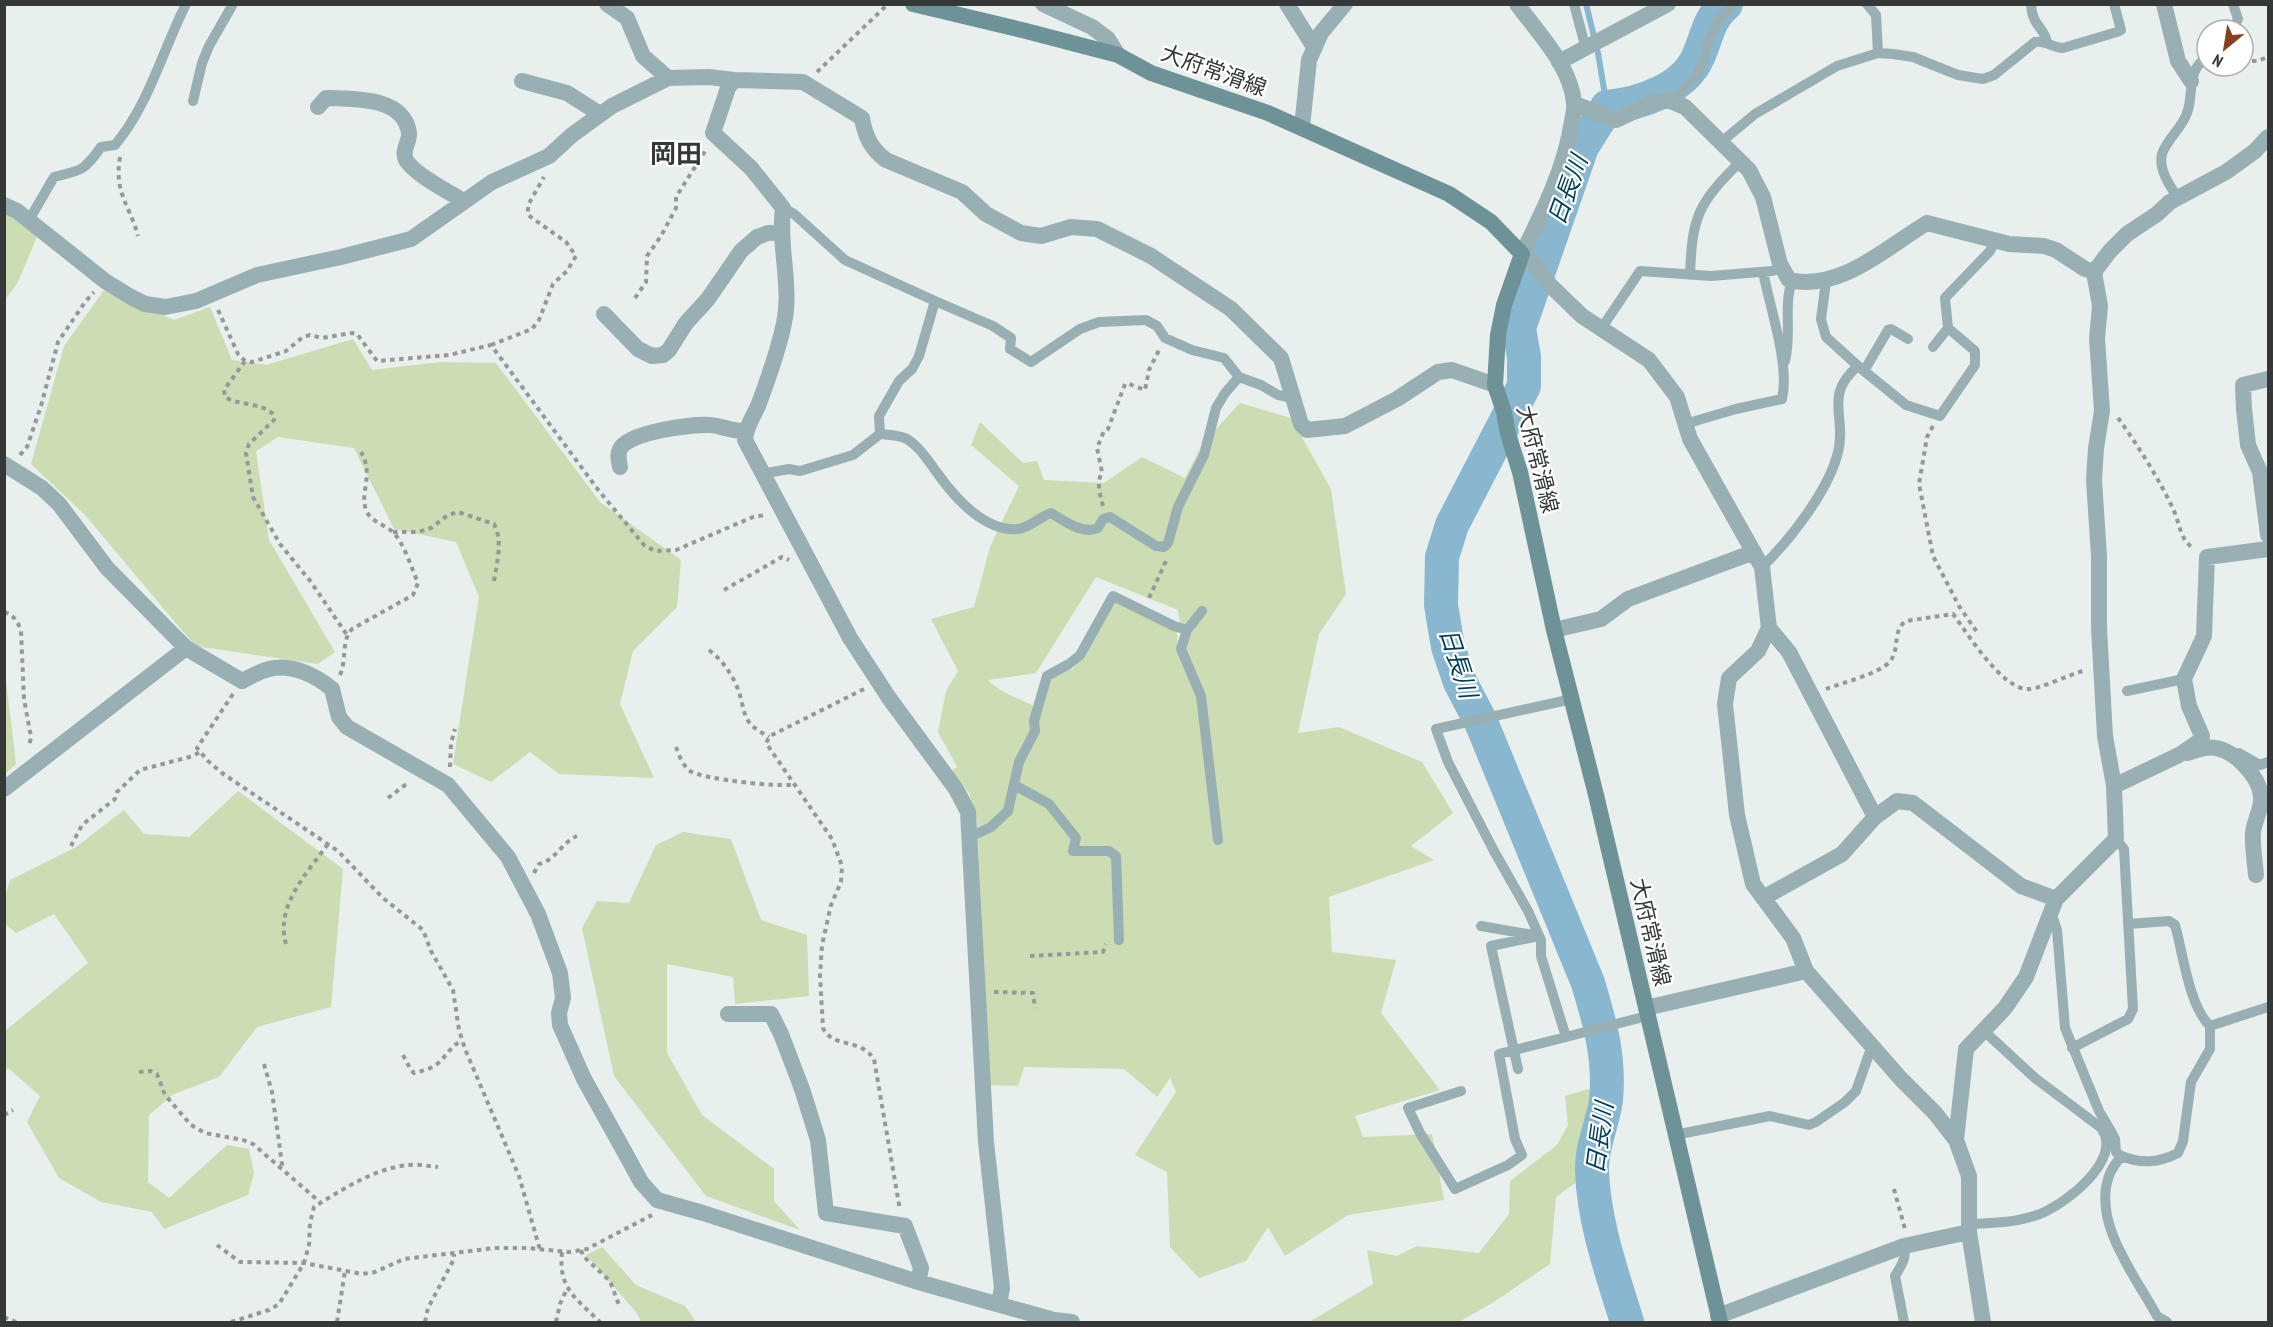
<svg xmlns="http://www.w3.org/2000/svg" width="2273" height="1327" viewBox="0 0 2273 1327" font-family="'PT Sans Narrow','Noto Sans JP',sans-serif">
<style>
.green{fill:#ccdcb3;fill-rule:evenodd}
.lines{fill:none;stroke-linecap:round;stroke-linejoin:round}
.stream{stroke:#8ab7d0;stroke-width:6}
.river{stroke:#8ab7d0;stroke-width:34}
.path{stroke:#959998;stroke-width:4;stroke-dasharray:4.5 4.5;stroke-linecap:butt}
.service{stroke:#98b0b3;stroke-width:10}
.minor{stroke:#98b0b3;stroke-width:16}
.tertiary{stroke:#98b0b3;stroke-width:16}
.secondary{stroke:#6d9297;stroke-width:16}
.labels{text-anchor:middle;stroke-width:4.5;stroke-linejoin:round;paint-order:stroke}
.street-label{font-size:22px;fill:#363838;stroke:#fff}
.water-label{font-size:24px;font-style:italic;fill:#003f59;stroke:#fff}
.quarter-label{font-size:26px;font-weight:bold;fill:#363838;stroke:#fff}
</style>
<rect width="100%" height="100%" fill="#e9efed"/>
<path class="green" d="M 5,212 L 39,232 L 18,282 L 5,300 Z
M 104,290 L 174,320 L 210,307 L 232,360 L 266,365 L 353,339 L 372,370 L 440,362 L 496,363 L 600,502 L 681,560 L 677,607 L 633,651 L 620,704 L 654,778 L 559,774 L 530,752 L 491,782 L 453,764 L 479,597 L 456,542 L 394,529 L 354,448 L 278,437 L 256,451 L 269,540 L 335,652 L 318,664 L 195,646 L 85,515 L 31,464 L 64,346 Z
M 1240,403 L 1291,418 L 1331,489 L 1346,594 L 1319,634 L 1298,733 L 1339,727 L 1422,762 L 1453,813 L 1411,846 L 1434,860 L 1329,897 L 1332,952 L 1396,960 L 1381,1013 L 1440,1090 L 1355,1116 L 1363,1137 L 1432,1134 L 1444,1200 L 1348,1215 L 1285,1256 L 1268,1227 L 1246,1261 L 1199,1278 L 1170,1247 L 1167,1172 L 1135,1155 L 1176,1092 L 1170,1078 L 1157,1097 L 1124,1069 L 1024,1067 L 1018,1086 L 990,1085 L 977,820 L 969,793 L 952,770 L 957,767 L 938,732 L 946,691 L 958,671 L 931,619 L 974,607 L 990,547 L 1019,486 L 971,445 L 980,422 L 1023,463 L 1037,461 L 1044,480 L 1104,483 L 1142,457 L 1185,478 L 1203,443 ZM 1096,577 L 1178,610 L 1186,667 L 1178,655 L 1177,631 L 1115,600 L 1074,668 L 1052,678 L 1042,710 C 1025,701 1000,693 988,680 L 1036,673 Z
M 5,671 L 16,764 L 5,774 L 4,774 Z
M 238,791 L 343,869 L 331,1007 L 257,1027 L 219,1077 L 174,1094 L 149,1115 L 148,1182 L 169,1198 L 227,1145 L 249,1149 L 254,1173 L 248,1195 L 164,1229 L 152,1212 L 101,1202 L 59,1178 L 27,1122 L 40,1096 L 8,1068 L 5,1070 L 5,1031 L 88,963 L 54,914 L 16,933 L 5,924 L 5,897 L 10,880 L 76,847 L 124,810 L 144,834 L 189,837 Z
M 683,832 L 731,839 L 761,920 L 807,935 L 809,996 L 735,1004 L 733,977 L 667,964 L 667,1053 L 702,1115 L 774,1169 L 774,1201 L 800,1230 L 706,1196 L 614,1076 L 582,928 L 597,901 L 629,903 L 656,845 Z
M 1588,1089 L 1601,1101 L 1594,1128 L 1581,1138 L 1581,1179 L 1556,1197 L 1550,1264 L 1494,1302 L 1459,1322 L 1309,1322 L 1373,1284 L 1367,1250 L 1397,1256 L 1417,1246 L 1479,1253 L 1509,1214 L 1510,1181 L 1557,1145 L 1568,1125 L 1565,1096 Z
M 602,1247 L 636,1285 L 685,1306 L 696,1322 L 641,1322 L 637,1313 L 586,1255 Z"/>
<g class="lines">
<path class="stream" d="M 1586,4 L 1598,53 L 1607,107"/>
<path class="river" d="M 1627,1322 C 1612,1273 1594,1224 1592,1171 C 1591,1147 1603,1123 1606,1100 C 1610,1057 1600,1023 1588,983 L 1481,722 L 1460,682 L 1448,647 L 1441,605 L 1442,557 L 1452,525 L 1524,386 L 1524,357 L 1519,328 L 1582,147 L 1607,107 C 1640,104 1684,89 1698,57 C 1707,38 1708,18 1726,4"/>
<path class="path" d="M 2243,61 L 2257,61 L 2268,57
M 817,72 L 888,4
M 120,157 C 114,194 129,203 138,236
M 635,298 L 646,282 L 647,256 L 661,236 L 676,208 L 676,197 L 707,148
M 218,310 L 238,354 L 245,361 L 252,362 L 286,351 L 303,337 L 310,335 L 322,338 L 352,333 L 357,334 L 377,361 L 449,355 L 491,345 L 599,491 L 644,545 L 655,551 L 676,550 L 753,517 L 765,515
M 491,345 L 532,329 L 539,320 L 553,284 L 567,271 L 576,256 L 566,242 L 528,215 L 528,205 L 544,177
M 245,361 L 224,390 L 225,397 C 239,406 262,402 274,415 L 274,420 L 249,444 L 246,453 L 253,497 L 280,544 L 311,582 L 347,635
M 2118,418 C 2137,444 2161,482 2174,511 C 2180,525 2180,539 2193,548
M 1933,426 L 1927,437 L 1919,484 L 1933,556 L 1959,606 L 1979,635
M 20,455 L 27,447 L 41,406 L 58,342 L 85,302 L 94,292
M 1103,506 L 1099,490 L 1099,480 L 1102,472 L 1097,448 L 1104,431 L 1108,429 L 1125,384 L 1129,384 L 1145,390 L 1149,370 L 1159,350
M 393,532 L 418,532 L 431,528 L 448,515 L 458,512 L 494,524 C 503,541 497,562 494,581
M 724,590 L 782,557 L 789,560
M 1149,598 L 1166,561
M 4,612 C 14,615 18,622 21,631 L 24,699 L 31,737 L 29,747
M 709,650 C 723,661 733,675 739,692 C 742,701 743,711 747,719 C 752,728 761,732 769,737
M 340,675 C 347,659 341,641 352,629 L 413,595 L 418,583 C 412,569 404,543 393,532 C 385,525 372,522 367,512 C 358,494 375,476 361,452
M 864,689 L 770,736 L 766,743 L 832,839 L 842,866 L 841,882 L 831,905 L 822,945 L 820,976 L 823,1028 C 833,1049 859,1037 874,1059 L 900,1210
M 1826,689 C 1841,683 1883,673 1891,660 C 1900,647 1892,631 1906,621 L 1953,614 C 1968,634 2003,691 2029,689 C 2043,688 2070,674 2086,670
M 233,694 L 197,748 L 208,761 L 222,773 L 338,851 L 383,898 L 423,930 L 431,951 L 453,990 L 459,1030 L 465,1049 L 519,1176 L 540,1250
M 676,747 C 679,755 683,766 690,771 C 702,779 780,788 795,784
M 450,767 L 451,743 L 455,729
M 388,798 L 409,782
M 71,846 L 82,825 L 115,799 L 117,792 L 140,770 L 193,756 L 200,752
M 534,873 L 539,864 C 555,861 562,842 577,836
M 286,944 C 275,906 307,873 328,844
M 1030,956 L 1103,952 L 1106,944
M 994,992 L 1033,993 L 1035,1008
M 403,1055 L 411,1070 L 414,1073 C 422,1071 431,1069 437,1064 C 447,1056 451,1045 462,1041
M 264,1064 L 272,1092 L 282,1164 L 281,1170
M 139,1072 L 151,1071 L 157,1074 L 165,1095 L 191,1125 L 205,1133 L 243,1140 L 253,1144 L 321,1203
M 4,1115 L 13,1110
M 1894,1189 L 1905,1229
M 217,1245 L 240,1262 L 304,1263 L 362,1274 L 375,1272 L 404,1259 L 495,1248 L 527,1248 L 569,1252 L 587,1249 L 652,1215
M 581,1250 L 583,1256 L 610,1281 L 619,1305
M 562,1252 C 558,1289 576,1298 600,1322
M 4,1317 L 16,1322
M 231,1322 L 269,1310 L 279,1304 L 304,1263 L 309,1245 L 310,1223 L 314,1207 C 343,1189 375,1168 409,1165 C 418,1164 428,1166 438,1167
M 337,1322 L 345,1271
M 425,1322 L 428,1308 L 454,1259 L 454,1254
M 556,1322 L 560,1304 L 567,1289"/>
<path class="service" d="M 1574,4 L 1586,49
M 1867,4 L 1876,15 L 1878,53
M 2031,4 C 2032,27 2045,27 2047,43
M 2232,30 L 2238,19 L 2233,4
M 193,101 L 202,63 L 209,46 L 233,4
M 1674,101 L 1698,73 L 1704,60 L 1709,39 L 1717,22 L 1734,4
M 1720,143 L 1755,114 L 1837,66 L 1878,53 L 1893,54 L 1913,57 L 1958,75 L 1983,79 L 1994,75 L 2035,42 C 2046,40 2053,48 2063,48 L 2117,32 L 2121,30 L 2114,4
M 2178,198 C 2170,186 2158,169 2162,154 C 2167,139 2182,128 2187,113 C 2194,95 2186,69 2207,58
M 29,220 L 54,177 C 82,170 84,171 101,147 L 115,145 C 149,104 162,52 186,4
M 1690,275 C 1692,217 1698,203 1740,162
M 1826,281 L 1821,319 L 1826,337 L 1858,366 L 1906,405 L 1940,416 L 1975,365 L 1975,351 L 1948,328 L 1945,298 L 1990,251 L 1995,241
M 935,301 L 993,326 L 1011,338 L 1010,349 L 1031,362 L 1080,329 L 1099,322 L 1146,320 L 1157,326 L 1165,338 L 1192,350 L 1224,358 L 1239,377
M 1601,329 L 1640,271 L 1711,276 L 1772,271 L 1782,267
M 1933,347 L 1948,328
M 1785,361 C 1792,335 1783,306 1792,281
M 1864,371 L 1888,330 L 1891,329 L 1908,339
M 1685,424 L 1736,409 L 1782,399 C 1790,365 1770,308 1763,272
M 880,434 C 890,435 899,435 907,439 C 920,447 929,462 938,474 C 955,498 985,532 1018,529 C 1031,527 1039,517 1051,513 C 1065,521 1082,535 1098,528 L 1103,519 L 1110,517 L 1156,546 L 1164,547 L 1168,543 L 1178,507 L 1204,455 L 1216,408 L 1225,393 L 1239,377 L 1261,385 L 1278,395 L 1293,398
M 761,474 L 789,469 L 800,471 L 853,455 L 880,434 L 879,416 L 899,381 L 912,369 L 919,356 L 935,301 L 845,260 L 794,214 L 783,208
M 1762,567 C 1790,540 1829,490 1838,452 C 1847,417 1823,395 1858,366
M 1202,611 L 1187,630 L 1181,649 L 1201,696 L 1218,840
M 2127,691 L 2184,679
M 1572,699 L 1436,729 L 1448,762 L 1494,851 L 1528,911 L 1541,940 L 1541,956 L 1566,1037 L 1647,1016
M 2239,753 L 2260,765 L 2268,762
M 1014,785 L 1049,804 L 1076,838 L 1073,851 L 1109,851 L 1116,856 L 1119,940
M 970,837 L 991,827 L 1008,811 L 1019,762 L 1035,731 L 1034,721 L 1047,676 L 1069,664 L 1080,655 L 1113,596 L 1174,626 L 1187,630
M 2049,917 L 2054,921 L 2057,930 L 2065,1028 L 2099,1111 L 2112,1133
M 2128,924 L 2169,921 L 2175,925 C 2183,953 2189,1006 2210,1026
M 1481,926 L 1539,936 L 1491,946 L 1518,1069
M 2072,1048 L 2128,1019 L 2133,1009 L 2124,849 L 2116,839
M 1461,1091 L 1408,1108 L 1420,1133 L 1455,1189 L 1508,1165 L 1522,1155 L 1515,1139 L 1499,1054 L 1566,1037
M 1675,1135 L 1770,1116 L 1809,1125 L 1816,1122 L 1845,1102 L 1856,1091 L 1869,1054 L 1875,1049
M 2107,1135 L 2112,1133 L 2115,1139 L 2116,1152 L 2121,1156
M 1969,1224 C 1991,1223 2013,1223 2034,1216 C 2062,1208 2127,1158 2100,1127 L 2035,1078 L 1984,1031
M 1904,1246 C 1907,1258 1901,1266 1895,1276 L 1904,1322
M 2167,1322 L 2157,1316 C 2136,1277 2092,1223 2109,1176 C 2111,1169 2117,1162 2121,1156 C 2142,1164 2158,1163 2178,1153 L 2183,1141 L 2191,1082 L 2210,1049 L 2210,1026 L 2268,1007"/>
<path class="minor" d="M 607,4 L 627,18 L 643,56 L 668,78
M 1043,4 L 1092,27 L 1108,39 L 1118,55
M 1287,4 L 1314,47
M 2164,4 L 2178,61 L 2191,81
M 1559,62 L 1668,4
M 734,80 L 728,88 L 713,133 L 751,168 L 783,208 C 778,244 792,287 784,323 C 779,348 767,382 758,406 C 753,417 745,429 745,440 L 850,638 L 889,698 L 956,789 L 968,812 L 986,1142 L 1002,1288 L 999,1304
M 522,81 L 567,93 L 600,114
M 1575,104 L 1616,120 L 1652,103 L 1668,100 L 1685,107 L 1749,170 L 1763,197 L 1780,264 L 1789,280 C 1840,292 1887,247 1927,223 L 2009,244 L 2044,246 L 2056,250 L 2085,269 L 2094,272
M 318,107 L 326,98 C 353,99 404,96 409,133 C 410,142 401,150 406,160 C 415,175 448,191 463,201
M 1302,127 L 1309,60 L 1321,33 L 1345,4
M 4,205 L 17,211 L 105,281 L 131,297 L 145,304 L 165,307 L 196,301 L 257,275 L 341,257 L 411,239 L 492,182 L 549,156 L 572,135 L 612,106 L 668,78 L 709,77 L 734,80 L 803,82 L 862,118 C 865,136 871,149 886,160 L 962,192 L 986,214 L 1021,233 L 1041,236 L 1071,227 L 1097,229 L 1151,256 L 1231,309 L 1281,358 L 1301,424 L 1307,430 L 1345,426 L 1397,399 L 1438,372 L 1452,370 L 1495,385
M 1522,254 L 1533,262 L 1551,286 L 1582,316 L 1649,360 L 1677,397 L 1690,439 L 1762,567 L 1769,628 L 1758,651 L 1729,678 L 1725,704 L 1737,815 L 1753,884 L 1793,938 L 1806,971 L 1901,1079 L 1935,1113 L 1956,1140 L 1969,1176 L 1969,1232 L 1983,1322
M 2094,272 L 2110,251 L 2127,234 L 2157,214 L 2170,202 L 2226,172 L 2255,151 L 2268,137
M 604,314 L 638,349 L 652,356 L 663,355 L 669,350 L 686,323 L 708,299 L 741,251 L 757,237 L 768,233 L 782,232
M 2268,379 L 2243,385 L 2244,409 L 2248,445 L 2260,472 L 2268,535
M 4,464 L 42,488 L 59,504 L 107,568 L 186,648 L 242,681 C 250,677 260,671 269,669 C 291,663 315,675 332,689 L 339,717 L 347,727 L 448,785 L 508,857 L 538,914 L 560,973 L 563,998 L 559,1013 L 560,1025 L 584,1079 L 623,1149 L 641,1182 L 657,1200 L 703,1213 L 918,1282 L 1054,1320 L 1072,1322
M 620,467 C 619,461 617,455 620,449 C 628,432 692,424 710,425 C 723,426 733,432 747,431
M 1769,628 L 1789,652 L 1875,817
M 1554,630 L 1601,619 L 1628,599 L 1754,552
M 2188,753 C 2197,750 2206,746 2216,748 C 2235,751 2260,777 2261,797 C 2262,809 2254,821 2253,833 C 2252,846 2255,861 2256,875
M 2114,786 L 2179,755 L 2201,740 L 2202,736 L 2189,706 L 2184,679 L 2204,636 L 2207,557 L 2268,549
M 4,789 L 186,648
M 1763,898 L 1842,854 L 1875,817 L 1897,801 L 1913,803 L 2021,886 L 2056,899
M 1646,1008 L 1806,971
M 728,1014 L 771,1014 L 781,1034 L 802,1089 L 818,1140 L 826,1213 L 905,1226 L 921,1268 L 918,1282
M 1956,1140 L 1966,1049 L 2005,1008 L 2026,977 L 2056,899 L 2116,839 L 2114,786 L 2105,736 L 2099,628 L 2099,556 L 2094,480 L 2096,448 L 2102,411 L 2097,338 L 2100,306 L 2094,272
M 1718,1316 L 1904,1246 L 1969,1232"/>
<path class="tertiary" d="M 1517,4 C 1538,33 1571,66 1574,103 C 1575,108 1573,115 1572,121 C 1565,168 1543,212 1522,254
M 1054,1322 L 1054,1320"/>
<path class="secondary" d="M 913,4 L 1026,31 L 1118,55 L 1151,73 L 1268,113 L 1449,194 L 1491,222 L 1522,254 L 1504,305 L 1498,335 L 1495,385 L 1504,412 L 1508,434 L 1520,472 L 1554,630 L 1596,795 L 1720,1322"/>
</g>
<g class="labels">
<g class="street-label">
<text transform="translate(1214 70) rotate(20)" y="8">大府常滑線</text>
<text transform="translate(1538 459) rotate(76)" y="8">大府常滑線</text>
<text transform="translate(1651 932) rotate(77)" y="8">大府常滑線</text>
</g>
<g class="water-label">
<text transform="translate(1568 190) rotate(-70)" y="8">日長川</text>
<text transform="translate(1458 663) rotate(72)" y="8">日長川</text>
<text transform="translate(1600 1138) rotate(-82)" y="8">日長川</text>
</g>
<g class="quarter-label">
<text x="676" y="163">岡田</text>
</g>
</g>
<rect width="2273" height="1327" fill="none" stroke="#363838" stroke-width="12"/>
<g transform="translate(2225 48) rotate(210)"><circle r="28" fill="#ffffff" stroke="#afafaf" stroke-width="1.5"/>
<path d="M0-4.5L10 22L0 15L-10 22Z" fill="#884020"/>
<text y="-9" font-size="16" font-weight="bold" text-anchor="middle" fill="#363838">N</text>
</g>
</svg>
